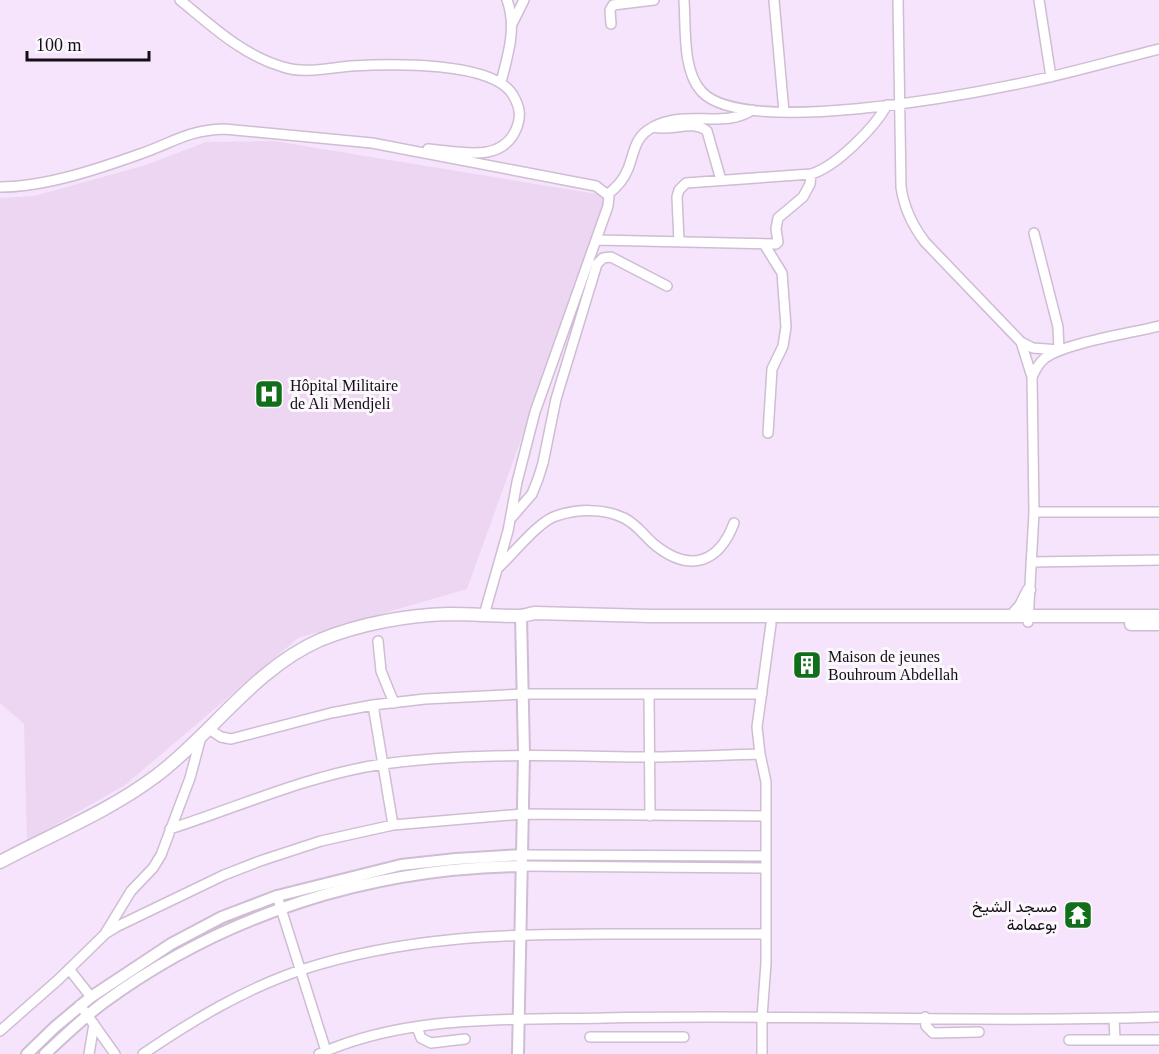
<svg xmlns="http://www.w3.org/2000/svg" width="1159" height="1054" viewBox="0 0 1159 1054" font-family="'Times New Roman',Vazirmatn,serif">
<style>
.built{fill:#ecd6f2}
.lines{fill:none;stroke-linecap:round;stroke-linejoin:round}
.minor-casing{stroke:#cebdd3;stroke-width:12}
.tertiary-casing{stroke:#cebdd3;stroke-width:14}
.secondary-casing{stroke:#cebdd3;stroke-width:15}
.minor{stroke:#fff;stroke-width:9}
.tertiary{stroke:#fff;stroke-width:10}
.secondary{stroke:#fff;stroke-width:12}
.labels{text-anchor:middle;stroke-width:6;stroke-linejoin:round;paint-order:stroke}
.poi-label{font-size:16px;fill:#140e15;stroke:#fbf7fc;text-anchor:start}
</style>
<rect width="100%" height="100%" fill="#f6e4fc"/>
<path class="built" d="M 274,141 L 609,196 L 467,589 L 298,638 L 125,785 L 27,841 L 24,724 L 0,703 L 0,198 L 34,196 L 146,165 L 206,142 Z"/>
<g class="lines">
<g class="minor-casing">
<path id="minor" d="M 180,0 C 212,26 242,55 283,67 C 304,74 328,68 351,66 C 387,64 496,60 514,97 C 520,108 521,116 517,127 C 503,165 458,151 428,149
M 684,0 C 686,28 682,71 702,92 C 745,137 966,95 1027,82 C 1071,73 1115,60 1159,49
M 774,0 L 784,112
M 898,0 L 901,187 C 904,208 912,225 925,242 L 1021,342 L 1032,377
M 1039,0 L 1051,77
M 512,24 L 524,0
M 611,24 L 610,10 L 613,5 L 654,0
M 501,82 C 508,55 517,27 507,0
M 654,127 C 671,132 692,119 707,131 L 721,180
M 0,187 C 45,187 98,169 140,154 C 172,143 188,130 224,129 L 372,143 L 596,186 L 609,196 L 608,206 L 535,412 L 517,482 L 508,531 L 484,615
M 608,194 C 616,188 624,179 628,169 C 635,151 634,137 653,127 C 685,109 724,129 752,110
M 598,240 L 776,244 L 778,242 L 776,229 L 778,218 L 803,197 L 810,184 L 811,174
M 679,242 L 677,197 L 679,190 L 686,183 L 811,174 C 836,167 875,127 887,105
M 764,244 L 782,273 L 786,327 L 783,346 L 772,369 L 768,433
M 1021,342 L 1033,348 L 1059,350 L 1058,327 L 1034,233
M 1034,512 L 1159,512
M 512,517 L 532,494 L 538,479 L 543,463 L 556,399 L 597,264 L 603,258 L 611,257 L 667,286
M 1031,562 L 1159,560
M 498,568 C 513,554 539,521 556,516 C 577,509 603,508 624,518 C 638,525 644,536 655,545 C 690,573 719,563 734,523
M 1028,622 L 1034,512 L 1032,377 C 1035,370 1039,363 1045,358 C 1065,343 1132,333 1159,326
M 378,641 L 381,671 L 394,703
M 649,694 L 650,816
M 373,705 L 393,825
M 209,729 L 221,737 L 231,739 L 331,713 L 373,705 L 425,699 L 523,694 L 762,694
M 170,829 C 241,806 309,775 383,764 C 470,752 558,756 646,757 C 684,757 722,755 760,754
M 522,855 L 765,856
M 522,866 L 765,868
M 277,896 L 326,1051
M 106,932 L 131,891 L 153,868 L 161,855 L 190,778 L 201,737
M 69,969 L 91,997
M 80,1005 L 115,1054
M 925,1017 L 926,1026 L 933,1033 L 979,1032
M 1114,1018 L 1115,1040
M 417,1027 L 421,1038 L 431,1043 L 465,1039
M 0,1031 L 59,979 L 105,934 L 118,926 L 224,875 L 260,861 L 321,841 L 393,825 L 523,814 L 766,816
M 590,1037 L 684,1037
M 1069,1040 L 1159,1040
M 89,1054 L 94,1024
M 143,1054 C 193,1020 246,988 304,969 C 404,937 502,934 606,934 C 659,934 712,934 766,934
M 319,1054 C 408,1014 510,1020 605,1018 C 790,1014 974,1023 1159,1017
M 762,1054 L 762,1017 L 766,963 L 766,782 L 760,754 L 757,727 L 771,624"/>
</g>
<g class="tertiary-casing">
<path id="tertiary" d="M 27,1054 L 55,1027 L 91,997 L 171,944 L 222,917 L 277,896 L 401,865 L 456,859 L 522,855
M 45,1054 C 64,1036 83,1018 103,1003 C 225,913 372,868 522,866
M 518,1054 L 524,754 L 521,616"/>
</g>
<g class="secondary-casing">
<path id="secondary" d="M 1013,615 L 1021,606 L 1029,590
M 1131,624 L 1159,624
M 0,862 C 52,834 108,812 156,776 C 212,734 254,669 320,640 C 359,624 407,615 449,614 C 472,614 495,616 518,616 C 524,616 529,614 535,613 L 651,616 L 1159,616"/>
</g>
<use href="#minor" class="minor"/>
<use href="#tertiary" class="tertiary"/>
<use href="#secondary" class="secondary"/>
</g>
<defs>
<g id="hospital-square" transform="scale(1.5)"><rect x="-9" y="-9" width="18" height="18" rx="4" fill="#116e1a" stroke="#fbf7fc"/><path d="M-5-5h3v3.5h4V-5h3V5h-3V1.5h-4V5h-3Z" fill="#fff"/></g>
<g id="building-square" transform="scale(1.5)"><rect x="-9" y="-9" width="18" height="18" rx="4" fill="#116e1a" stroke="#fbf7fc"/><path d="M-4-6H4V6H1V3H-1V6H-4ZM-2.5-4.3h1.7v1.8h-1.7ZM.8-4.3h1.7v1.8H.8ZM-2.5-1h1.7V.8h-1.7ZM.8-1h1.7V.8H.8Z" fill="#fff"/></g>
<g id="temple-square" transform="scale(1.5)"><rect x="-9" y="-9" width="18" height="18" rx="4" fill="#116e1a" stroke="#fbf7fc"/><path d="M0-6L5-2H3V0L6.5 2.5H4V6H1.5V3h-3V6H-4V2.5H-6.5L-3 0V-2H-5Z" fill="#fff"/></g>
</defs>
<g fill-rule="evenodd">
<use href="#hospital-square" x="269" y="394"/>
<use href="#building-square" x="807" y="665"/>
<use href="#temple-square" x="1078" y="915"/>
</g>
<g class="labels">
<g class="poi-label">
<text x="290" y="391">Hôpital Militaire<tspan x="290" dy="18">de Ali Mendjeli</tspan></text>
<text x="828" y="662">Maison de jeunes<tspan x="828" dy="18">Bouhroum Abdellah</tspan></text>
<text x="1057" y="912" text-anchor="end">مسجد الشيخ<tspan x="1057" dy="18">بوعمامة</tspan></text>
</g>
</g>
<path d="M27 51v9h122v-9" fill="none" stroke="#140e15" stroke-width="3"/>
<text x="36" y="51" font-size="18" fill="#140e15" stroke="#fbf7fc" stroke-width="4.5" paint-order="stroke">100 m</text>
</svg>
